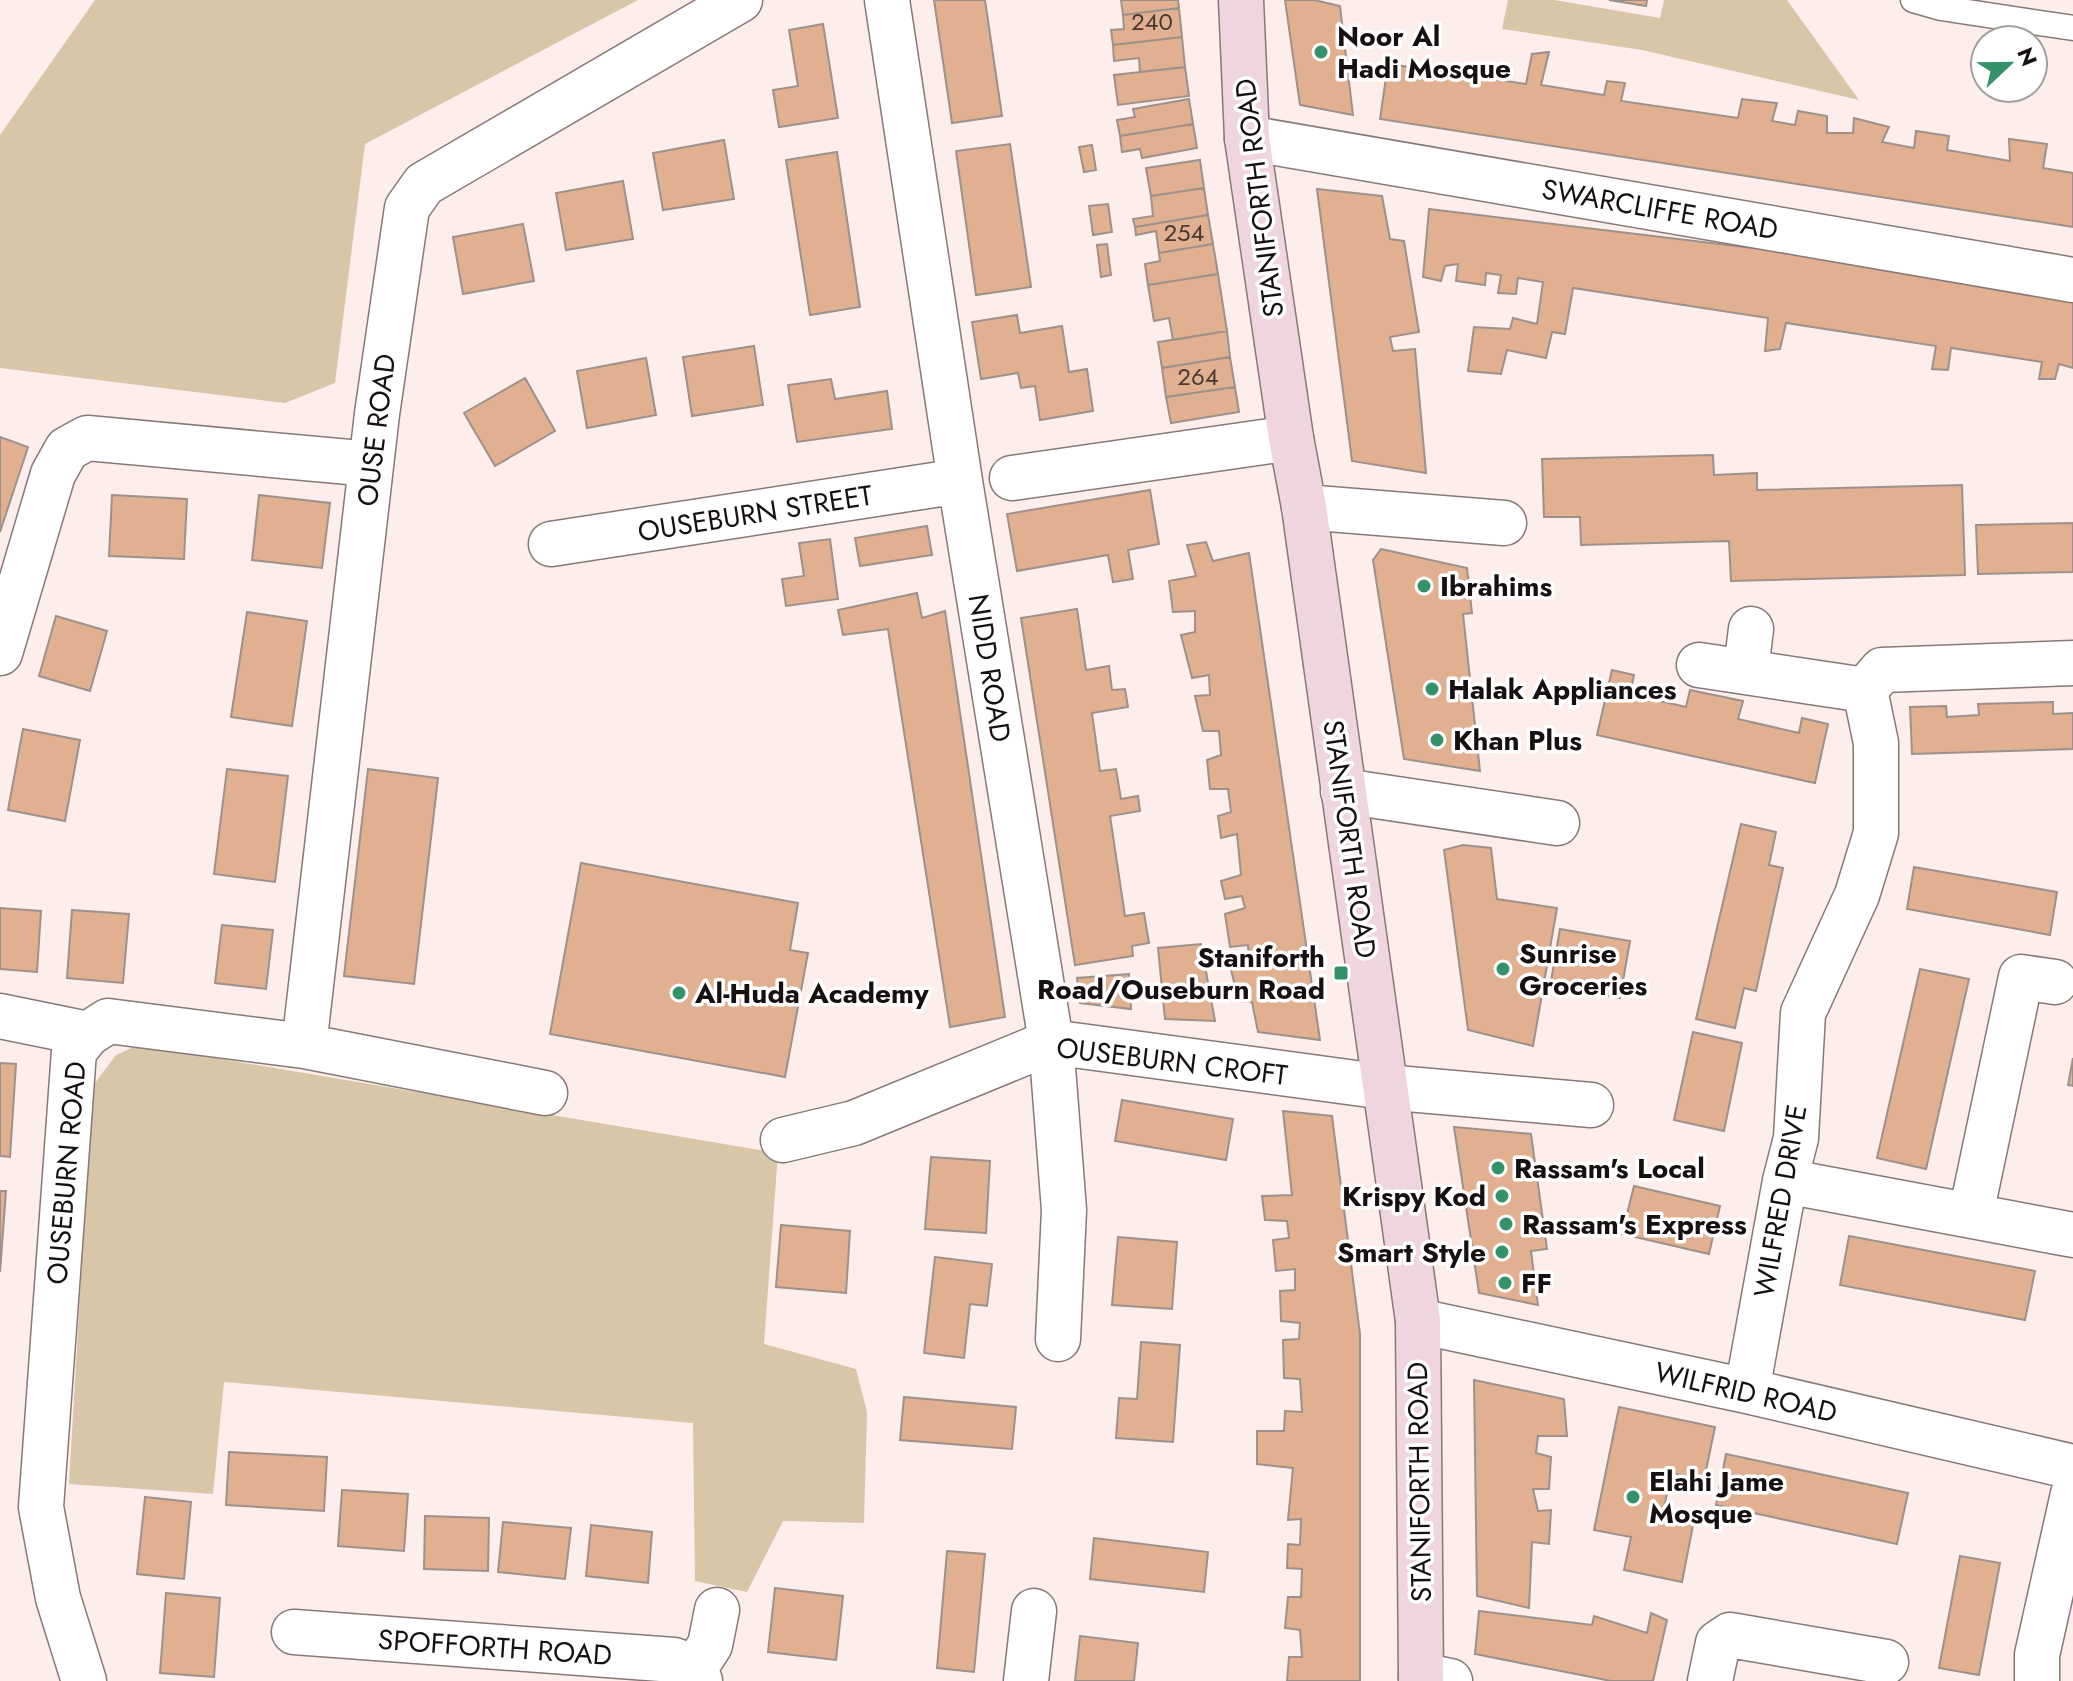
<svg xmlns="http://www.w3.org/2000/svg" width="2073" height="1681" viewBox="0 0 2073 1681" font-family="Jost,sans-serif">
<style>
.green{fill:#d8c6a9}
.building{fill:#e1b091;stroke:#9d918a;stroke-width:2}
.lines{fill:none;stroke-linecap:round;stroke-linejoin:round}
.lane-casing{stroke:#877977;stroke-width:27}
.street-casing{stroke:#877977;stroke-width:47}
.secondary-casing{stroke:#877977;stroke-width:47}
.lane{stroke:#fff;stroke-width:24}
.street{stroke:#fff;stroke-width:44}
.secondary{stroke:#efd5dd;stroke-width:44}
.poi-dot{fill:#34926b;stroke:#fff;stroke-width:3}
.labels{text-anchor:middle;stroke-width:7;stroke-linejoin:round;paint-order:stroke}
.number-label{font-size:24px;fill:#493930}
.poi-label{font-size:28px;font-weight:bold;fill:#161110;stroke:#fff;text-anchor:start}
.street-label{font-size:28px;fill:#161110;stroke:#fff}
</style>
<rect width="100%" height="100%" fill="#fdedeb"/>
<path class="green" d="M 95,0 L 638,0 L 365,144 L 335,383 L 285,403 L 0,368 L 0,135 Z
M 1508,0 L 1554,0 L 1660,18 L 1664,0 L 1787,0 L 1859,100 L 1642,50 L 1502,29 Z
M 138,1045 L 778,1153 L 764,1344 L 856,1369 L 867,1412 L 864,1523 L 783,1521 L 747,1592 L 695,1581 L 693,1423 L 224,1382 L 213,1494 L 69,1484 L 92,1087 L 116,1055 Z"/>
<path class="building" d="M 934,0 L 985,0 L 1002,116 L 952,123 Z
M 1121,0 L 1178,0 L 1179,8 L 1123,15 Z
M 1285,0 L 1314,0 L 1340,6 L 1353,115 L 1300,105 Z
M 1609,0 L 1647,0 L 1646,6 Z
M 1179,8 L 1182,37 L 1113,45 L 1111,30 L 1124,29 L 1123,15 Z
M 823,24 L 838,118 L 779,127 L 773,90 L 798,86 L 789,30 Z
M 1182,37 L 1185,67 L 1140,72 L 1139,58 L 1114,61 L 1113,45 Z
M 1549,52 L 1541,85 L 1604,95 L 1607,81 L 1625,83 L 1621,101 L 1738,118 L 1742,99 L 1777,103 L 1772,121 L 1795,125 L 1798,111 L 1827,116 L 1827,133 L 1853,133 L 1854,118 L 1889,127 L 1882,142 L 1914,148 L 1916,131 L 1949,136 L 1947,150 L 2010,161 L 2009,139 L 2047,144 L 2043,168 L 2073,173 L 2073,227 L 1380,119 L 1388,64 L 1526,84 L 1532,54 Z
M 1185,67 L 1189,96 L 1118,105 L 1114,75 Z
M 1189,99 L 1193,124 L 1120,136 L 1117,120 L 1135,117 L 1133,109 Z
M 1193,124 L 1197,148 L 1142,158 L 1140,149 L 1122,152 L 1120,136 Z
M 724,140 L 734,199 L 663,210 L 653,153 Z
M 1010,144 L 1031,287 L 976,295 L 956,151 Z
M 1092,145 L 1096,170 L 1084,172 L 1079,147 Z
M 837,152 L 860,307 L 810,315 L 786,160 Z
M 1200,160 L 1204,188 L 1151,196 L 1146,168 Z
M 623,181 L 633,239 L 566,250 L 556,193 Z
M 1204,188 L 1208,215 L 1135,227 L 1133,219 L 1153,216 L 1151,196 Z
M 1317,189 L 1382,196 L 1390,239 L 1404,241 L 1419,332 L 1390,337 L 1393,351 L 1415,349 L 1426,473 L 1352,461 Z
M 1108,204 L 1112,232 L 1093,235 L 1089,206 Z
M 1429,209 L 1819,256 L 2073,299 L 2073,368 L 2059,364 L 2055,379 L 2039,379 L 2042,362 L 1951,348 L 1948,370 L 1932,369 L 1936,346 L 1786,323 L 1780,349 L 1765,351 L 1768,318 L 1573,288 L 1565,334 L 1552,332 L 1546,358 L 1507,350 L 1501,374 L 1468,371 L 1474,327 L 1510,329 L 1513,318 L 1537,324 L 1543,282 L 1518,278 L 1516,294 L 1498,293 L 1501,275 L 1486,273 L 1485,285 L 1456,281 L 1458,264 L 1445,266 L 1441,281 L 1423,277 Z
M 1208,215 L 1213,244 L 1159,253 L 1156,231 L 1136,235 L 1135,227 Z
M 523,224 L 534,281 L 463,294 L 453,237 Z
M 1107,244 L 1111,275 L 1101,277 L 1097,245 Z
M 1213,244 L 1218,274 L 1148,285 L 1145,264 L 1160,261 L 1159,253 Z
M 1218,274 L 1227,331 L 1173,340 L 1169,318 L 1154,321 L 1148,285 Z
M 1017,315 L 1020,333 L 1062,326 L 1069,372 L 1087,369 L 1093,411 L 1040,420 L 1035,386 L 1021,388 L 1018,373 L 981,379 L 972,322 Z
M 1227,331 L 1230,357 L 1162,368 L 1158,342 Z
M 754,346 L 763,405 L 692,416 L 683,357 Z
M 1230,357 L 1235,387 L 1166,397 L 1162,368 Z
M 646,358 L 656,415 L 587,428 L 577,371 Z
M 525,378 L 555,431 L 495,466 L 464,413 Z
M 831,379 L 835,399 L 887,391 L 892,429 L 797,442 L 788,385 Z
M 1235,387 L 1239,412 L 1171,423 L 1166,397 Z
M 0,437 L 28,447 L 0,532 Z
M 1713,455 L 1714,475 L 1757,473 L 1757,490 L 1962,485 L 1965,575 L 1731,581 L 1729,541 L 1581,545 L 1580,517 L 1544,517 L 1542,459 Z
M 1150,490 L 1159,544 L 1128,550 L 1133,579 L 1113,582 L 1108,555 L 1017,571 L 1007,514 Z
M 112,495 L 187,499 L 184,559 L 109,556 Z
M 259,495 L 330,503 L 322,568 L 252,560 Z
M 2073,523 L 2073,572 L 1978,574 L 1976,525 Z
M 927,526 L 932,555 L 860,566 L 855,538 Z
M 830,539 L 838,599 L 786,606 L 782,579 L 804,576 L 799,543 Z
M 1206,542 L 1213,561 L 1249,553 L 1320,1040 L 1258,1032 L 1252,1002 L 1239,1001 L 1230,966 L 1249,962 L 1248,945 L 1230,947 L 1225,914 L 1245,908 L 1242,896 L 1225,899 L 1221,881 L 1241,875 L 1237,834 L 1221,838 L 1218,816 L 1231,812 L 1228,789 L 1210,789 L 1207,760 L 1221,755 L 1219,731 L 1203,731 L 1195,696 L 1210,695 L 1209,675 L 1192,678 L 1181,635 L 1195,632 L 1195,611 L 1173,612 L 1169,581 L 1196,576 L 1187,545 Z
M 1381,549 L 1467,568 L 1472,613 L 1463,614 L 1480,771 L 1404,759 L 1373,560 Z
M 917,593 L 922,618 L 945,611 L 1005,1017 L 950,1027 L 888,629 L 843,635 L 838,610 Z
M 1077,609 L 1086,670 L 1109,666 L 1112,690 L 1125,689 L 1128,707 L 1092,713 L 1100,771 L 1116,769 L 1121,799 L 1138,796 L 1140,811 L 1110,816 L 1125,916 L 1144,913 L 1149,943 L 1132,946 L 1133,956 L 1075,965 L 1021,618 Z
M 247,612 L 307,621 L 292,726 L 231,717 Z
M 56,616 L 107,631 L 90,691 L 39,676 Z
M 1612,670 L 1634,675 L 1630,694 L 1686,707 L 1690,690 L 1743,701 L 1738,719 L 1799,733 L 1802,718 L 1828,724 L 1815,783 L 1597,735 Z
M 2053,702 L 2053,714 L 2073,713 L 2073,749 L 1912,754 L 1910,707 L 1946,706 L 1947,717 L 1979,715 L 1978,704 Z
M 23,729 L 80,740 L 65,821 L 8,810 Z
M 227,769 L 288,776 L 275,882 L 214,874 Z
M 368,769 L 438,778 L 414,984 L 344,976 Z
M 1741,824 L 1776,832 L 1769,865 L 1783,868 L 1756,991 L 1744,988 L 1735,1028 L 1696,1019 Z
M 1463,845 L 1491,848 L 1497,899 L 1557,908 L 1533,1046 L 1468,1030 L 1444,850 Z
M 581,863 L 798,903 L 790,950 L 808,953 L 785,1077 L 550,1034 Z
M 1914,867 L 2057,892 L 2050,935 L 1907,909 Z
M 0,908 L 41,911 L 37,972 L 0,969 Z
M 72,910 L 129,914 L 123,983 L 67,978 Z
M 222,925 L 273,930 L 266,989 L 215,983 Z
M 1560,929 L 1630,941 L 1620,998 L 1550,987 Z
M 1201,944 L 1215,1021 L 1165,1019 L 1158,948 Z
M 1920,969 L 1969,979 L 1926,1169 L 1877,1158 Z
M 1129,974 L 1131,1009 L 1080,1003 L 1077,978 Z
M 1693,1032 L 1742,1043 L 1724,1131 L 1674,1120 Z
M 2073,1058 L 2073,1086 L 2068,1085 Z
M 0,1063 L 16,1064 L 10,1157 L 0,1156 Z
M 1122,1100 L 1233,1119 L 1226,1160 L 1115,1141 Z
M 1283,1111 L 1332,1116 L 1360,1334 L 1360,1681 L 1287,1681 L 1289,1657 L 1302,1657 L 1300,1630 L 1285,1628 L 1288,1597 L 1301,1597 L 1302,1569 L 1287,1568 L 1288,1544 L 1300,1545 L 1301,1519 L 1288,1520 L 1293,1468 L 1257,1464 L 1257,1431 L 1284,1431 L 1285,1411 L 1302,1412 L 1300,1379 L 1284,1378 L 1283,1340 L 1299,1339 L 1300,1323 L 1281,1321 L 1280,1291 L 1295,1290 L 1295,1269 L 1276,1271 L 1273,1240 L 1289,1238 L 1287,1221 L 1265,1220 L 1262,1196 L 1292,1195 Z
M 1454,1127 L 1531,1134 L 1547,1249 L 1531,1251 L 1538,1305 L 1479,1293 Z
M 931,1157 L 990,1161 L 986,1233 L 925,1229 Z
M 1634,1186 L 1720,1206 L 1709,1254 L 1622,1234 Z
M 0,1191 L 6,1191 L 0,1272 Z
M 781,1225 L 850,1231 L 846,1293 L 776,1287 Z
M 1849,1236 L 2035,1271 L 2025,1320 L 1840,1285 Z
M 1118,1237 L 1177,1242 L 1172,1309 L 1112,1305 Z
M 935,1257 L 992,1264 L 987,1306 L 970,1304 L 964,1358 L 924,1353 Z
M 1141,1342 L 1180,1345 L 1173,1442 L 1116,1438 L 1119,1398 L 1137,1399 Z
M 1474,1380 L 1564,1399 L 1567,1436 L 1538,1436 L 1536,1453 L 1551,1457 L 1549,1489 L 1533,1489 L 1538,1511 L 1551,1510 L 1549,1544 L 1532,1542 L 1529,1608 L 1477,1596 Z
M 904,1397 L 1016,1407 L 1012,1449 L 900,1440 Z
M 1619,1407 L 1715,1427 L 1704,1480 L 1671,1473 L 1663,1513 L 1694,1520 L 1682,1582 L 1624,1570 L 1631,1537 L 1594,1530 Z
M 229,1452 L 327,1457 L 324,1511 L 226,1505 Z
M 1726,1454 L 1908,1493 L 1897,1544 L 1716,1505 Z
M 342,1490 L 408,1494 L 404,1551 L 338,1546 Z
M 145,1497 L 191,1502 L 184,1579 L 137,1574 Z
M 425,1516 L 489,1518 L 488,1571 L 424,1569 Z
M 503,1522 L 571,1528 L 565,1579 L 498,1572 Z
M 591,1525 L 652,1532 L 648,1583 L 586,1576 Z
M 1094,1538 L 1208,1552 L 1204,1592 L 1090,1579 Z
M 947,1551 L 985,1554 L 974,1672 L 937,1668 Z
M 1960,1556 L 2000,1563 L 1979,1675 L 1939,1668 Z
M 775,1588 L 843,1596 L 836,1660 L 768,1652 Z
M 166,1593 L 220,1598 L 214,1677 L 160,1673 Z
M 1479,1611 L 1592,1625 L 1594,1616 L 1647,1633 L 1651,1613 L 1667,1620 L 1653,1681 L 1611,1681 L 1475,1654 Z
M 1080,1636 L 1138,1643 L 1134,1681 L 1075,1681 Z"/>
<g class="lines">
<g class="lane-casing">
<path id="lane" d="M 1913,0 L 1941,8 L 2073,28"/>
</g>
<g class="street-casing">
<path id="street" d="M 887,0 L 960,481 L 1051,1042 L 1064,1210 L 1058,1339
M 1247,138 L 2073,280
M 1012,478 L 1291,438
M 1304,507 L 1504,523
M 551,544 L 960,481
M 0,653 L 53,474 L 67,449 L 87,438 L 371,464
M 1699,665 L 1865,690 L 1882,670 L 2073,663
M 1746,670 L 1751,629
M 1343,791 L 1557,823
M 0,1016 L 88,1034
M 304,1046 L 377,414 L 407,208 L 424,184 L 740,0
M 783,1140 L 854,1123 L 1051,1042 L 1385,1087 L 1591,1105
M 1785,1181 L 2073,1235
M 1971,1214 L 2021,977 L 2055,982
M 1418,1321 L 1747,1391 L 2073,1467
M 1747,1391 L 1785,1181 L 1796,1138 L 1803,1013 L 1857,895 L 1876,833 L 1876,743 L 1865,690
M 294,1632 L 674,1660 L 695,1668
M 1421,1675 L 1450,1681
M 84,1681 L 58,1598 L 41,1507 L 74,1051 L 88,1034 L 108,1021 L 304,1046 L 545,1093
M 700,1681 L 695,1668 L 710,1645 L 717,1610
M 1026,1681 L 1034,1611
M 1710,1681 L 1718,1643 L 1730,1635 L 1886,1662
M 2037,1681 L 2037,1655 L 2073,1494"/>
</g>
<g class="secondary-casing">
<path id="secondary" d="M 1241,0 L 1247,138 L 1291,438 L 1304,507 L 1418,1321 L 1421,1681"/>
</g>
<use href="#lane" class="lane"/>
<use href="#street" class="street"/>
<use href="#secondary" class="secondary"/>
</g>
<g class="poi-dot">
<circle cx="1321" cy="52" r="8"/>
<circle cx="1424" cy="586" r="8"/>
<circle cx="1432" cy="689" r="8"/>
<circle cx="1437" cy="740" r="8"/>
<circle cx="1503" cy="969" r="8"/>
<rect x="1333" y="965" width="16" height="16" rx="4"/>
<circle cx="679" cy="993" r="8"/>
<circle cx="1498" cy="1168" r="8"/>
<circle cx="1502" cy="1196" r="8"/>
<circle cx="1506" cy="1224" r="8"/>
<circle cx="1502" cy="1252" r="8"/>
<circle cx="1505" cy="1283" r="8"/>
<circle cx="1633" cy="1497" r="8"/>
</g>
<g class="labels">
<g class="number-label">
<text x="1152" y="30">240</text>
<text x="1184" y="241">254</text>
<text x="1198" y="385">264</text>
</g>
<g class="poi-label">
<text x="1337" y="46">Noor Al<tspan x="1337" dy="32">Hadi Mosque</tspan></text>
<text x="1440" y="596">Ibrahims</text>
<text x="1448" y="699">Halak Appliances</text>
<text x="1453" y="750">Khan Plus</text>
<text x="1519" y="963">Sunrise<tspan x="1519" dy="32">Groceries</tspan></text>
<text x="1325" y="967" text-anchor="end">Staniforth<tspan x="1325" dy="32">Road/Ouseburn Road</tspan></text>
<text x="695" y="1003">Al-Huda Academy</text>
<text x="1514" y="1178">Rassam's Local</text>
<text x="1486" y="1206" text-anchor="end">Krispy Kod</text>
<text x="1522" y="1234">Rassam's Express</text>
<text x="1486" y="1262" text-anchor="end">Smart Style</text>
<text x="1521" y="1293">FF</text>
<text x="1649" y="1491">Elahi Jame<tspan x="1649" dy="32">Mosque</tspan></text>
</g>
<g class="street-label">
<text transform="translate(1259 198) rotate(-97)" y="10">STANIFORTH ROAD</text>
<text transform="translate(1660 209) rotate(10)" y="10">SWARCLIFFE ROAD</text>
<text transform="translate(376 430) rotate(-83)" y="10">OUSE ROAD</text>
<text transform="translate(755 513) rotate(-9)" y="10">OUSEBURN STREET</text>
<text transform="translate(990 668) rotate(81)" y="10">NIDD ROAD</text>
<text transform="translate(1350 839) rotate(82)" y="10">STANIFORTH ROAD</text>
<text transform="translate(1172 1061) rotate(7)" y="10">OUSEBURN CROFT</text>
<text transform="translate(66 1173) rotate(-85)" y="10">OUSEBURN ROAD</text>
<text transform="translate(1780 1201) rotate(-80)" y="10">WILFRED DRIVE</text>
<text transform="translate(1746 1392) rotate(13)" y="10">WILFRID ROAD</text>
<text transform="translate(1419 1482) rotate(-91)" y="10">STANIFORTH ROAD</text>
<text transform="translate(495 1647) rotate(4)" y="10">SPOFFORTH ROAD</text>
</g>
</g>
<g transform="translate(2009 64) rotate(68)"><circle r="38" fill="#ffffff" stroke="#a2a09f" stroke-width="2"/>
<path d="M0-6L14 30L0 20L-14 30Z" fill="#34926b"/>
<text y="-12" font-size="22" font-weight="bold" text-anchor="middle" fill="#161110">N</text>
</g>
</svg>
